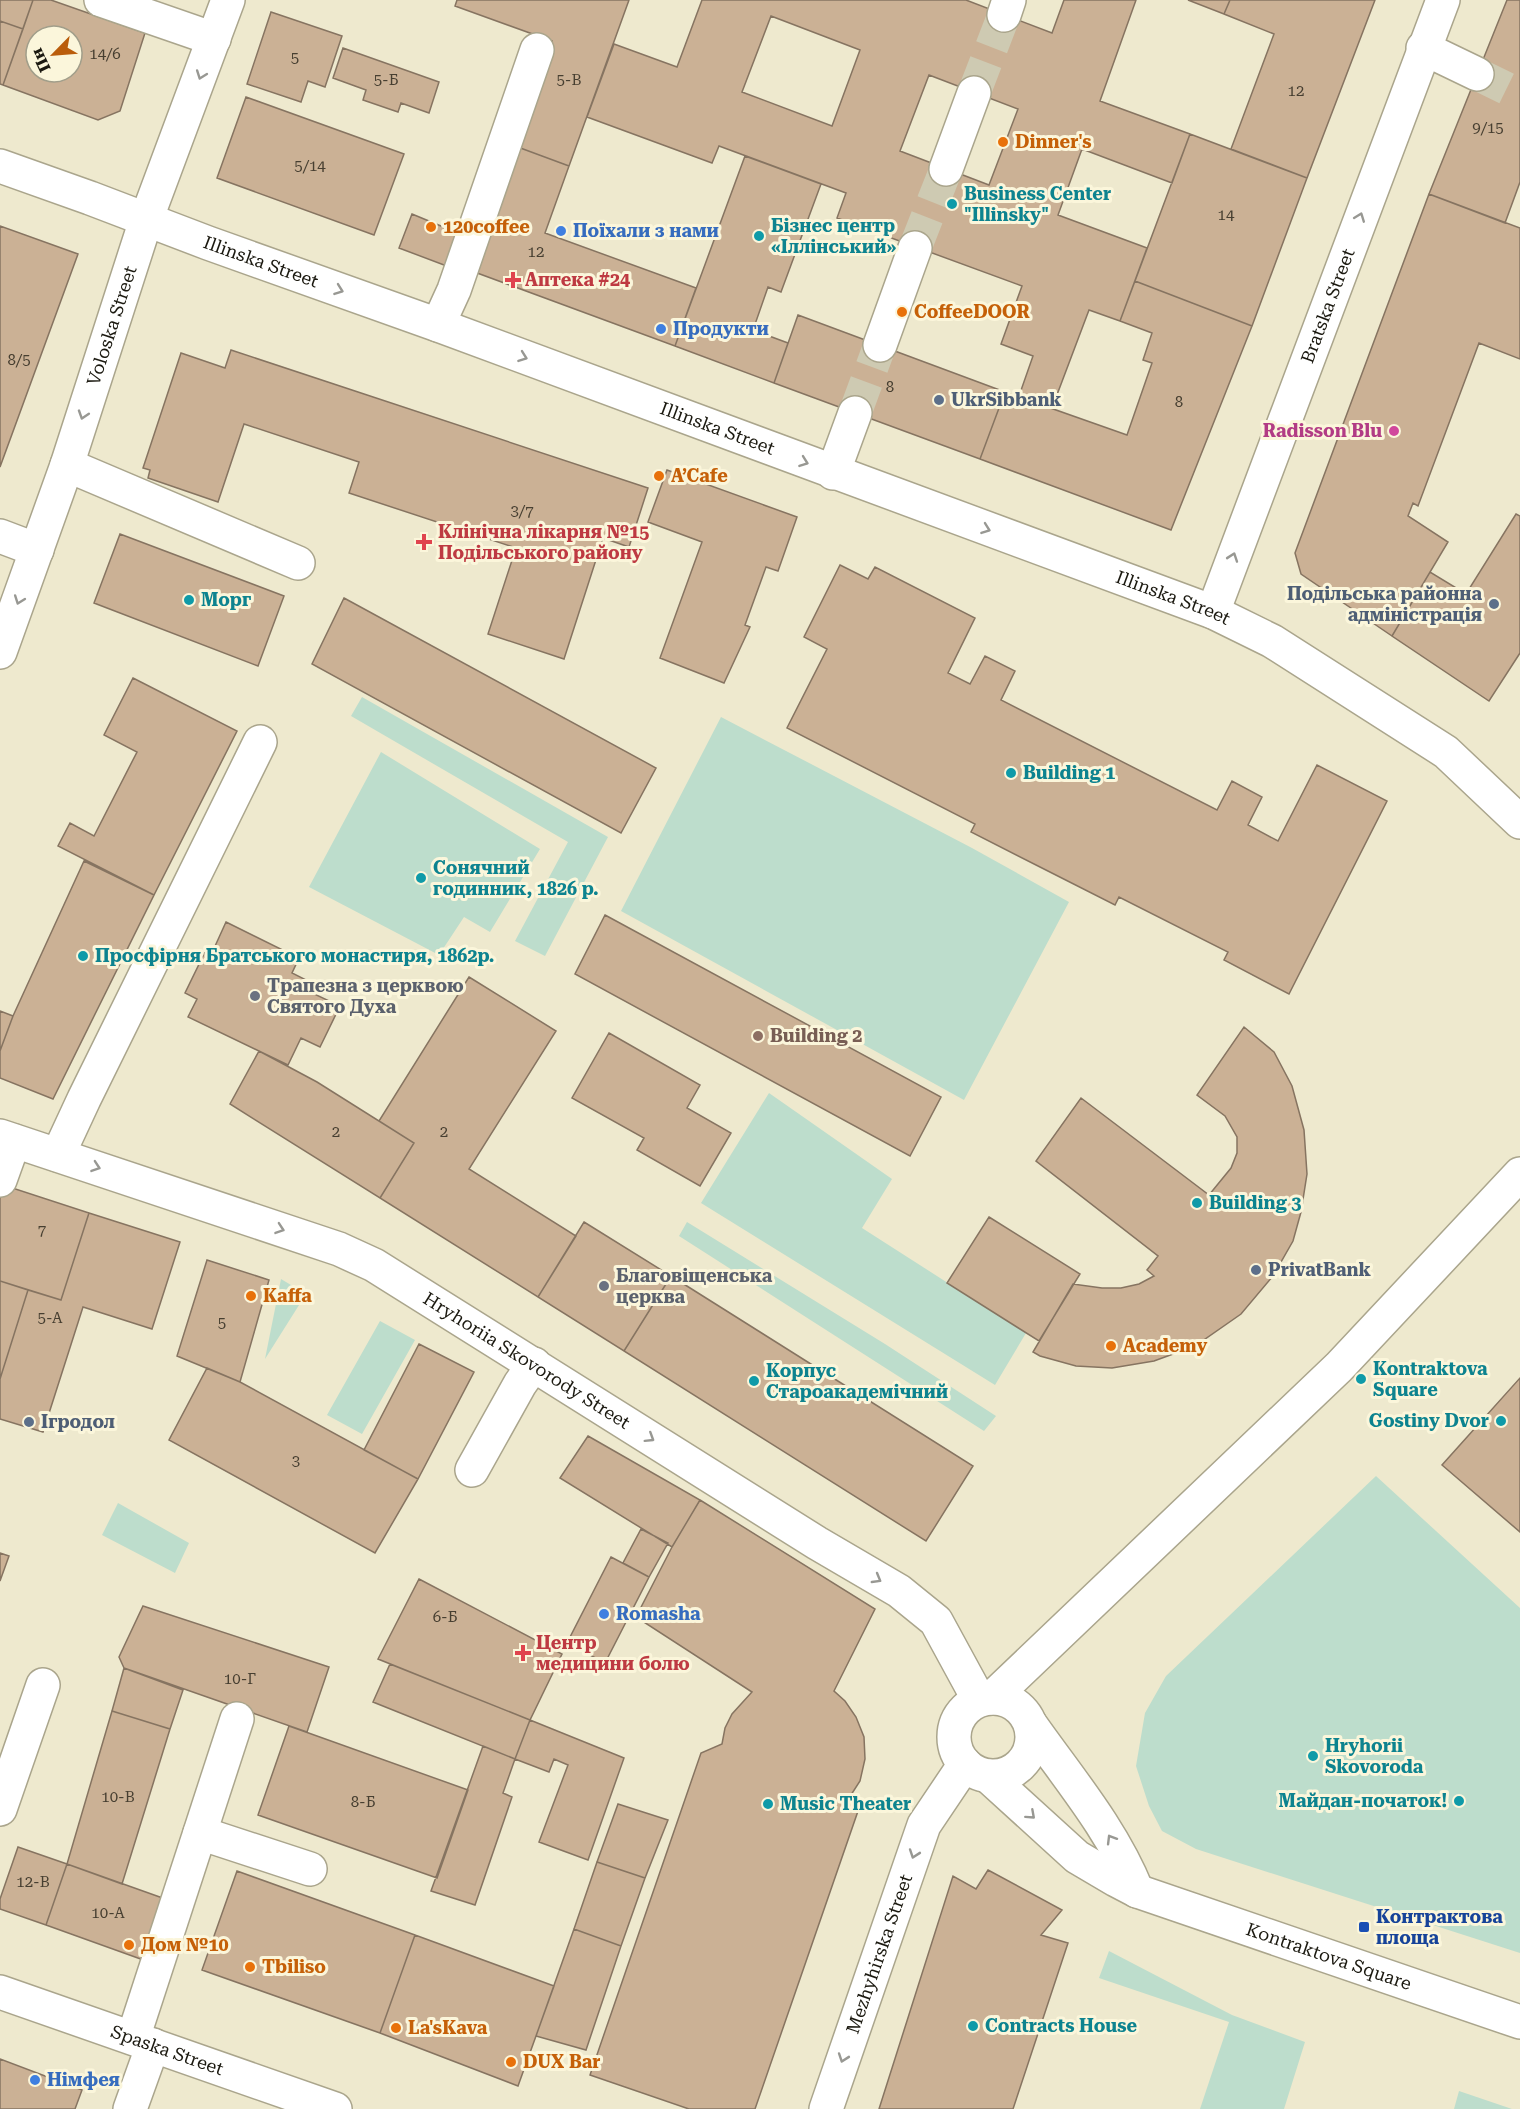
<svg xmlns="http://www.w3.org/2000/svg" width="1520" height="2109" viewBox="0 0 1520 2109" font-family="'Roboto Serif',serif">
<style>
.green{fill:#bdddcc}
.building{fill:#cbb195;stroke:#867461;stroke-width:1.5;fill-rule:evenodd}
.lines{fill:none;stroke-linecap:round;stroke-linejoin:round}
.minor-tunnel{stroke:#cecab2;stroke-width:33;stroke-dasharray:33 16;stroke-linecap:butt}
.minor-casing{stroke:#aaa58c;stroke-width:36}
.minor{stroke:#fff;stroke-width:33}
.oneway{stroke:#989893}
.food-dot{fill:#e8710a;stroke:#fbf6db;stroke-width:2}
.culture-dot{fill:#0f9aa8;stroke:#fbf6db;stroke-width:2}
.shop-dot{fill:#3f7fe0;stroke:#fbf6db;stroke-width:2}
.health-dot{fill:#e0444e;stroke:#fbf6db;stroke-width:2}
.service-dot{fill:#5c6f8a;stroke:#fbf6db;stroke-width:2}
.hotel-dot{fill:#d1479c;stroke:#fbf6db;stroke-width:2}
.worship-dot{fill:#6b7280;stroke:#fbf6db;stroke-width:2}
.education-dot{fill:#8d6e63;stroke:#fbf6db;stroke-width:2}
.transit-dot{fill:#1a4fb4;stroke:#fbf6db;stroke-width:2}
.labels{text-anchor:middle;stroke-width:6;stroke-linejoin:round;paint-order:stroke}
.number-label{font-size:15px;fill:#473f31}
.food-label{font-size:18px;font-weight:bold;fill:#c56008;stroke:#fbf6db;text-anchor:start}
.culture-label{font-size:18px;font-weight:bold;fill:#0d838f;stroke:#fbf6db;text-anchor:start}
.shop-label{font-size:18px;font-weight:bold;fill:#366cbe;stroke:#fbf6db;text-anchor:start}
.street-label{font-size:18px;fill:#1b1910;stroke:#fbf6db}
.health-label{font-size:18px;font-weight:bold;fill:#be3a42;stroke:#fbf6db;text-anchor:start}
.service-label{font-size:18px;font-weight:bold;fill:#4e5e75;stroke:#fbf6db;text-anchor:start}
.hotel-label{font-size:18px;font-weight:bold;fill:#b23c85;stroke:#fbf6db;text-anchor:end}
.worship-label{font-size:18px;font-weight:bold;fill:#5b616d;stroke:#fbf6db;text-anchor:start}
.education-label{font-size:18px;font-weight:bold;fill:#785e54;stroke:#fbf6db;text-anchor:start}
.transit-label{font-size:18px;font-weight:bold;fill:#164399;stroke:#fbf6db;text-anchor:start}
</style>
<rect width="100%" height="100%" fill="#eee9ce"/>
<path class="green" d="M 362,697 L 608,837 L 545,956 L 515,941 L 568,842 L 351,716 Z
M 721,717 L 972,848 L 1069,902 L 964,1100 L 621,911 Z
M 381,752 L 540,849 L 490,932 L 464,917 L 439,955 L 309,887 Z
M 769,1093 L 892,1179 L 862,1228 L 1026,1333 L 995,1385 L 701,1203 Z
M 687,1222 L 885,1344 L 996,1416 L 984,1431 L 679,1236 Z
M 281,1279 L 306,1294 L 265,1359 Z
M 380,1321 L 415,1340 L 362,1434 L 327,1415 Z
M 1376,1476 L 1520,1608 L 1520,1953 L 1196,1849 L 1162,1831 L 1149,1806 L 1136,1766 L 1145,1713 L 1166,1676 Z
M 118,1503 L 189,1543 L 175,1573 L 102,1535 Z
M 1109,1951 L 1232,2015 L 1305,2042 L 1284,2109 L 1200,2109 L 1229,2022 L 1099,1978 Z
M 1459,2091 L 1512,2109 L 1454,2109 Z"/>
<path class="building" d="M 0,0 L 33,0 L 23,29 L 0,21 Z
M 33,0 L 51,0 L 145,33 L 120,111 L 98,120 L 3,85 ZM 36,36 L 72,36 L 72,72 L 36,72 Z
M 457,0 L 629,0 L 569,166 L 515,146 L 552,41 L 455,6 Z
M 702,0 L 966,0 L 1052,33 L 1064,0 L 1136,0 L 1100,101 L 1190,134 L 1172,183 L 1082,149 L 1058,215 L 1147,248 L 1120,321 L 1089,310 L 1052,408 L 1019,396 L 1033,356 L 1001,344 L 1022,286 L 837,218 L 846,193 L 719,146 L 712,163 L 587,117 L 614,44 L 677,67 ZM 771,16 L 860,50 L 832,126 L 742,92 ZM 929,75 L 1018,109 L 989,185 L 900,151 Z
M 1188,0 L 1230,0 L 1224,14 Z
M 1230,0 L 1375,0 L 1307,178 L 1231,149 L 1274,34 L 1224,14 Z
M 1507,0 L 1520,0 L 1520,182 L 1505,223 L 1429,194 Z
M 271,12 L 342,36 L 325,87 L 308,81 L 301,102 L 247,84 Z
M 0,21 L 23,29 L 3,85 L 0,84 Z
M 343,48 L 439,82 L 429,113 L 401,103 L 398,112 L 363,100 L 366,90 L 333,78 Z
M 246,97 L 404,154 L 374,235 L 217,178 Z
M 1190,134 L 1307,178 L 1252,326 L 1135,281 Z
M 515,146 L 569,166 L 545,233 L 696,288 L 675,346 L 469,270 Z
M 745,156 L 821,184 L 781,292 L 768,287 L 753,330 L 788,343 L 774,383 L 675,346 Z
M 1429,194 L 1520,228 L 1520,359 L 1479,343 L 1418,506 L 1413,503 L 1408,516 L 1448,542 L 1392,636 L 1301,574 L 1295,553 Z
M 412,214 L 465,236 L 452,268 L 399,248 Z
M 0,226 L 78,254 L 0,467 Z
M 1135,281 L 1252,326 L 1171,530 L 980,459 L 1005,392 L 1127,435 L 1152,363 L 1143,360 L 1152,333 L 1120,321 Z
M 798,315 L 1005,392 L 980,459 L 774,383 Z
M 231,350 L 648,488 L 629,547 L 603,538 L 564,659 L 488,634 L 516,548 L 349,493 L 359,462 L 244,424 L 218,502 L 148,478 L 150,470 L 143,468 L 181,353 L 225,368 Z
M 667,470 L 797,517 L 778,571 L 766,567 L 745,625 L 750,627 L 724,683 L 660,658 L 702,542 L 648,522 Z
M 1516,514 L 1520,516 L 1520,653 L 1489,701 L 1392,636 L 1430,572 L 1466,594 Z
M 120,534 L 284,596 L 258,666 L 94,603 Z
M 840,565 L 868,579 L 875,567 L 975,618 L 948,673 L 970,684 L 985,656 L 1015,671 L 1001,700 L 1217,810 L 1232,781 L 1262,797 L 1248,825 L 1278,841 L 1317,765 L 1387,801 L 1289,994 L 1224,960 L 1228,952 L 1119,897 L 1115,905 L 1040,867 L 971,832 L 975,824 L 787,728 L 827,649 L 804,637 Z
M 344,598 L 656,768 L 621,833 L 312,664 Z
M 133,678 L 237,731 L 154,895 L 58,846 L 70,823 L 94,836 L 137,752 L 104,735 Z
M 84,861 L 154,895 L 53,1099 L 0,1078 L 0,1051 L 13,1016 Z
M 605,915 L 941,1097 L 910,1156 L 575,974 Z
M 226,922 L 299,958 L 292,973 L 316,985 L 312,993 L 340,1006 L 320,1047 L 301,1038 L 288,1065 L 188,1017 L 197,999 L 185,993 L 205,952 L 211,955 Z
M 469,977 L 556,1031 L 469,1169 L 576,1236 L 538,1297 L 380,1198 L 414,1143 L 379,1121 Z
M 0,1011 L 13,1016 L 0,1051 Z
M 1244,1027 L 1274,1052 L 1292,1086 L 1304,1130 L 1307,1174 L 1301,1212 L 1293,1241 L 1273,1276 L 1241,1314 L 1195,1346 L 1154,1361 L 1112,1368 L 1076,1366 L 1040,1356 L 1033,1352 L 1073,1284 L 1102,1288 L 1121,1288 L 1139,1284 L 1154,1276 L 1147,1270 L 1158,1256 L 1036,1161 L 1081,1098 L 1209,1195 L 1231,1168 L 1237,1153 L 1237,1137 L 1225,1116 L 1197,1095 Z
M 609,1033 L 700,1085 L 687,1108 L 731,1133 L 700,1186 L 637,1150 L 644,1138 L 572,1098 Z
M 259,1051 L 317,1082 L 414,1143 L 380,1198 L 230,1104 Z
M 0,1184 L 89,1213 L 61,1300 L 0,1281 Z
M 89,1213 L 180,1242 L 152,1329 L 83,1307 L 43,1432 L 0,1419 L 0,1379 L 28,1290 L 61,1300 Z
M 989,1217 L 1080,1274 L 1039,1341 L 947,1283 Z
M 584,1222 L 671,1276 L 624,1351 L 538,1297 Z
M 207,1260 L 269,1280 L 240,1382 L 177,1356 Z
M 671,1276 L 973,1466 L 926,1541 L 624,1351 Z
M 0,1281 L 28,1290 L 0,1379 Z
M 419,1344 L 474,1372 L 418,1479 L 364,1450 Z
M 207,1368 L 240,1382 L 418,1479 L 375,1553 L 169,1440 Z
M 1520,1378 L 1520,1532 L 1442,1465 Z
M 588,1436 L 700,1500 L 672,1547 L 560,1478 Z
M 700,1500 L 875,1609 L 834,1691 L 845,1701 L 856,1717 L 864,1737 L 865,1759 L 860,1781 L 849,1798 L 858,1811 L 755,2109 L 689,2109 L 590,2075 L 701,1753 L 722,1744 L 725,1728 L 732,1714 L 752,1692 L 636,1617 L 672,1547 Z
M 641,1529 L 668,1543 L 649,1577 L 623,1563 Z
M 0,1553 L 9,1556 L 0,1581 Z
M 611,1557 L 649,1577 L 605,1663 L 567,1643 Z
M 419,1579 L 562,1654 L 530,1720 L 378,1659 Z
M 143,1606 L 329,1667 L 307,1732 L 124,1668 L 119,1657 Z
M 390,1664 L 530,1720 L 515,1759 L 373,1702 Z
M 124,1668 L 183,1690 L 170,1729 L 112,1711 Z
M 112,1711 L 170,1729 L 122,1884 L 67,1864 Z
M 530,1720 L 624,1758 L 588,1860 L 539,1842 L 568,1765 L 554,1759 L 549,1772 L 515,1759 Z
M 289,1726 L 468,1790 L 437,1878 L 258,1815 Z
M 483,1746 L 515,1759 L 503,1793 L 512,1797 L 475,1905 L 431,1891 Z
M 618,1804 L 668,1820 L 645,1878 L 597,1862 Z
M 18,1847 L 67,1864 L 46,1925 L 0,1909 L 0,1899 Z
M 597,1862 L 645,1878 L 621,1946 L 574,1929 Z
M 67,1864 L 171,1901 L 149,1962 L 46,1925 Z
M 988,1870 L 1062,1910 L 1041,1935 L 1068,1943 L 1013,2109 L 879,2109 L 953,1876 L 976,1889 Z
M 237,1871 L 415,1935 L 380,2033 L 202,1970 Z
M 574,1929 L 621,1946 L 586,2050 L 536,2036 Z
M 415,1935 L 554,1986 L 518,2086 L 380,2033 Z
M 0,2059 L 82,2090 L 75,2109 L 0,2109 Z"/>
<g class="lines">
<path class="minor-tunnel" d="M 1477,74 L 1520,95
M 974,93 L 1004,15
M 915,248 L 946,169
M 855,413 L 880,345"/>
<g class="minor-casing">
<g id="minor">
<path d="M 101,0 L 214,39"/>
<path d="M 1004,15 L 1009,0"/>
<path d="M 1423,48 L 1477,74"/>
<path id="s1" d="M 0,166 L 90,198 L 208,243 L 438,325 L 1213,612 L 1272,641 L 1446,752 L 1520,822"/>
<path d="M 946,169 L 974,93"/>
<path d="M 438,325 L 454,290 L 537,50"/>
<path d="M 880,345 L 915,248"/>
<path d="M 67,465 L 298,563"/>
<path d="M 833,473 L 855,413"/>
<path d="M 0,536 L 37,550"/>
<path id="s2" d="M 1213,612 L 1443,0"/>
<path id="s3" d="M 0,652 L 67,465 L 146,220 L 228,0"/>
<path id="s4" d="M 0,1136 L 339,1249 L 374,1265 L 817,1543 L 899,1591 L 936,1621 L 979,1700"/>
<path d="M 58,1155 L 84,1099 L 260,742"/>
<path d="M 0,1180 L 14,1141"/>
<path d="M 472,1470 L 520,1384 L 534,1364"/>
<circle cx="993" cy="1737" r="39"/>
<path d="M 992,1698 L 1339,1367 L 1520,1174"/>
<path d="M 1031,1725 C 1069,1779 1112,1829 1137,1891"/>
<path id="s5" d="M 988,1776 L 1077,1857 L 1116,1880 L 1137,1891 L 1520,2022"/>
<path d="M 0,1809 L 43,1685"/>
<path d="M 200,1833 L 310,1869"/>
<path id="s6" d="M 0,1992 L 335,2109"/>
<path d="M 133,2038 L 237,1719"/>
<path d="M 130,2109 L 153,2045"/>
<path id="s7" d="M 826,2109 L 924,1825 L 965,1764"/>
</g>
</g>
<use href="#minor" class="minor"/>
</g>
<defs><path id="oneway-chevron" d="M-2-3.5L2.5 0L-2 3.5" fill="none" stroke-width="1.6" stroke-linecap="round" stroke-linejoin="round" transform="scale(1.5)"/></defs>
<g class="oneway">
<use href="#oneway-chevron" transform="translate(201 75) rotate(110)"/>
<use href="#oneway-chevron" transform="translate(1360 217) rotate(-69)"/>
<use href="#oneway-chevron" transform="translate(339 290) rotate(20)"/>
<use href="#oneway-chevron" transform="translate(523 357) rotate(20)"/>
<use href="#oneway-chevron" transform="translate(83 415) rotate(108)"/>
<use href="#oneway-chevron" transform="translate(804 462) rotate(20)"/>
<use href="#oneway-chevron" transform="translate(986 529) rotate(20)"/>
<use href="#oneway-chevron" transform="translate(1233 557) rotate(-71)"/>
<use href="#oneway-chevron" transform="translate(19 600) rotate(110)"/>
<use href="#oneway-chevron" transform="translate(96 1167) rotate(19)"/>
<use href="#oneway-chevron" transform="translate(280 1229) rotate(19)"/>
<use href="#oneway-chevron" transform="translate(650 1438) rotate(32)"/>
<use href="#oneway-chevron" transform="translate(877 1579) rotate(30)"/>
<use href="#oneway-chevron" transform="translate(1031 1815) rotate(42)"/>
<use href="#oneway-chevron" transform="translate(1111 1839) rotate(-121)"/>
<use href="#oneway-chevron" transform="translate(914 1854) rotate(109)"/>
<use href="#oneway-chevron" transform="translate(843 2058) rotate(109)"/>
</g>
<g class="food-dot">
<circle cx="1003" cy="142" r="6"/>
<circle cx="431" cy="227" r="6"/>
<circle cx="902" cy="312" r="6"/>
<circle cx="659" cy="476" r="6"/>
<circle cx="251" cy="1296" r="6"/>
<circle cx="1111" cy="1346" r="6"/>
<circle cx="129" cy="1945" r="6"/>
<circle cx="250" cy="1967" r="6"/>
<circle cx="396" cy="2028" r="6"/>
<circle cx="511" cy="2062" r="6"/>
</g>
<g class="culture-dot">
<circle cx="952" cy="204" r="6"/>
<circle cx="759" cy="236" r="6"/>
<circle cx="189" cy="600" r="6"/>
<circle cx="1011" cy="773" r="6"/>
<circle cx="421" cy="878" r="6"/>
<circle cx="83" cy="956" r="6"/>
<circle cx="1197" cy="1203" r="6"/>
<circle cx="1361" cy="1379" r="6"/>
<circle cx="754" cy="1381" r="6"/>
<circle cx="1501" cy="1421" r="6"/>
<circle cx="1313" cy="1756" r="6"/>
<circle cx="1459" cy="1801" r="6"/>
<circle cx="768" cy="1804" r="6"/>
<circle cx="973" cy="2026" r="6"/>
</g>
<g class="shop-dot">
<circle cx="561" cy="231" r="6"/>
<circle cx="661" cy="329" r="6"/>
<circle cx="604" cy="1614" r="6"/>
<circle cx="35" cy="2080" r="6"/>
</g>
<g class="health-dot">
<path d="M510 271h6v6h6v6h-6v6h-6v-6h-6v-6h6z"/>
<path d="M421 533h6v6h6v6h-6v6h-6v-6h-6v-6h6z"/>
<path d="M520 1644h6v6h6v6h-6v6h-6v-6h-6v-6h6z"/>
</g>
<g class="service-dot">
<circle cx="939" cy="400" r="6"/>
<circle cx="1494" cy="604" r="6"/>
<circle cx="1256" cy="1270" r="6"/>
<circle cx="29" cy="1422" r="6"/>
</g>
<circle class="hotel-dot" cx="1394" cy="431" r="6"/>
<g class="worship-dot">
<circle cx="255" cy="996" r="6"/>
<circle cx="604" cy="1286" r="6"/>
</g>
<circle class="education-dot" cx="758" cy="1036" r="6"/>
<rect class="transit-dot" x="1358" y="1921" width="12" height="12" rx="3"/>
<g class="labels">
<g class="number-label">
<text x="105" y="59">14/6</text>
<text x="295" y="63">5</text>
<text x="386" y="85">5-Б</text>
<text x="569" y="85">5-В</text>
<text x="1296" y="96">12</text>
<text x="1488" y="133">9/15</text>
<text x="310" y="171">5/14</text>
<text x="1226" y="220">14</text>
<text x="536" y="257">12</text>
<text x="19" y="365">8/5</text>
<text x="890" y="392">8</text>
<text x="1179" y="407">8</text>
<text x="522" y="516">3/7</text>
<text x="336" y="1137">2</text>
<text x="444" y="1137">2</text>
<text x="42" y="1235">7</text>
<text x="50" y="1323">5-А</text>
<text x="222" y="1328">5</text>
<text x="296" y="1466">3</text>
<text x="445" y="1622">6-Б</text>
<text x="240" y="1684">10-Г</text>
<text x="118" y="1802">10-В</text>
<text x="363" y="1807">8-Б</text>
<text x="33" y="1887">12-В</text>
<text x="108" y="1918">10-А</text>
</g>
<g class="food-label">
<text x="1015" y="148">Dinner's</text>
<text x="443" y="233">120coffee</text>
<text x="914" y="318">CoffeeDOOR</text>
<text x="671" y="482">A’Cafe</text>
<text x="263" y="1302">Kaffa</text>
<text x="1123" y="1352">Academy</text>
<text x="141" y="1951">Дом №10</text>
<text x="262" y="1973">Tbiliso</text>
<text x="408" y="2034">La'sKava</text>
<text x="523" y="2068">DUX Bar</text>
</g>
<g class="culture-label">
<text x="964" y="200">Business Center<tspan x="964" dy="21">"Illinsky"</tspan></text>
<text x="771" y="232">Бізнес центр<tspan x="771" dy="21">«Іллінський»</tspan></text>
<text x="201" y="606">Морг</text>
<text x="1023" y="779">Building 1</text>
<text x="433" y="874">Сонячний<tspan x="433" dy="21">годинник, 1826 р.</tspan></text>
<text x="95" y="962">Просфірня Братського монастиря, 1862р.</text>
<text x="1209" y="1209">Building 3</text>
<text x="1373" y="1375">Kontraktova<tspan x="1373" dy="21">Square</tspan></text>
<text x="766" y="1377">Корпус<tspan x="766" dy="21">Староакадемічний</tspan></text>
<text x="1489" y="1427" text-anchor="end">Gostiny Dvor</text>
<text x="1325" y="1752">Hryhorii<tspan x="1325" dy="21">Skovoroda</tspan></text>
<text x="1447" y="1807" text-anchor="end">Майдан-початок!</text>
<text x="780" y="1810">Music Theater</text>
<text x="985" y="2032">Contracts House</text>
</g>
<g class="shop-label">
<text x="573" y="237">Поїхали з нами</text>
<text x="673" y="335">Продукти</text>
<text x="616" y="1620">Romasha</text>
<text x="47" y="2086">Німфея</text>
</g>
<g class="street-label">
<text dy="6" stroke="none"><textPath href="#s1" startOffset="278">Illinska Street</textPath></text>
<text dy="6" stroke="none"><textPath href="#s2" startOffset="327">Bratska Street</textPath></text>
<text dy="6" stroke="none"><textPath href="#s3" startOffset="345">Voloska Street</textPath></text>
<text dy="6" stroke="none"><textPath href="#s1" startOffset="764">Illinska Street</textPath></text>
<text dy="6" stroke="none"><textPath href="#s1" startOffset="1250">Illinska Street</textPath></text>
<text dy="6" stroke="none"><textPath href="#s4" startOffset="576">Hryhoriia Skovorody Street</textPath></text>
<text dy="6" stroke="none"><textPath href="#s7" startOffset="164">Mezhyhirska Street</textPath></text>
<text dy="6" stroke="none"><textPath href="#s5" startOffset="392">Kontraktova Square</textPath></text>
<text dy="6" stroke="none"><textPath href="#s6" startOffset="177">Spaska Street</textPath></text>
</g>
<g class="health-label">
<text x="525" y="286">Аптека #24</text>
<text x="438" y="538">Клінічна лікарня №15<tspan x="438" dy="21">Подільського району</tspan></text>
<text x="536" y="1649">Центр<tspan x="536" dy="21">медицини болю</tspan></text>
</g>
<g class="service-label">
<text x="951" y="406">UkrSibbank</text>
<text x="1482" y="600" text-anchor="end">Подільська районна<tspan x="1482" dy="21">адміністрація</tspan></text>
<text x="1268" y="1276">PrivatBank</text>
<text x="41" y="1428">Ігродол</text>
</g>
<g class="hotel-label">
<text x="1382" y="437">Radisson Blu</text>
</g>
<g class="worship-label">
<text x="267" y="992">Трапезна з церквою<tspan x="267" dy="21">Святого Духа</tspan></text>
<text x="616" y="1282">Благовіщенська<tspan x="616" dy="21">церква</tspan></text>
</g>
<g class="education-label">
<text x="770" y="1042">Building 2</text>
</g>
<g class="transit-label">
<text x="1376" y="1923">Контрактова<tspan x="1376" dy="21">площа</tspan></text>
</g>
</g>
<g transform="translate(54 54) rotate(245)"><circle r="28" fill="#fbf6db" stroke="#a19e8a" stroke-width="1.5"/>
<path d="M0-4.5L10 22L0 15L-10 22Z" fill="#ba5d0b"/>
<text y="-9" font-size="16" font-weight="bold" text-anchor="middle" fill="#1b1910">Пн</text>
</g>
</svg>
